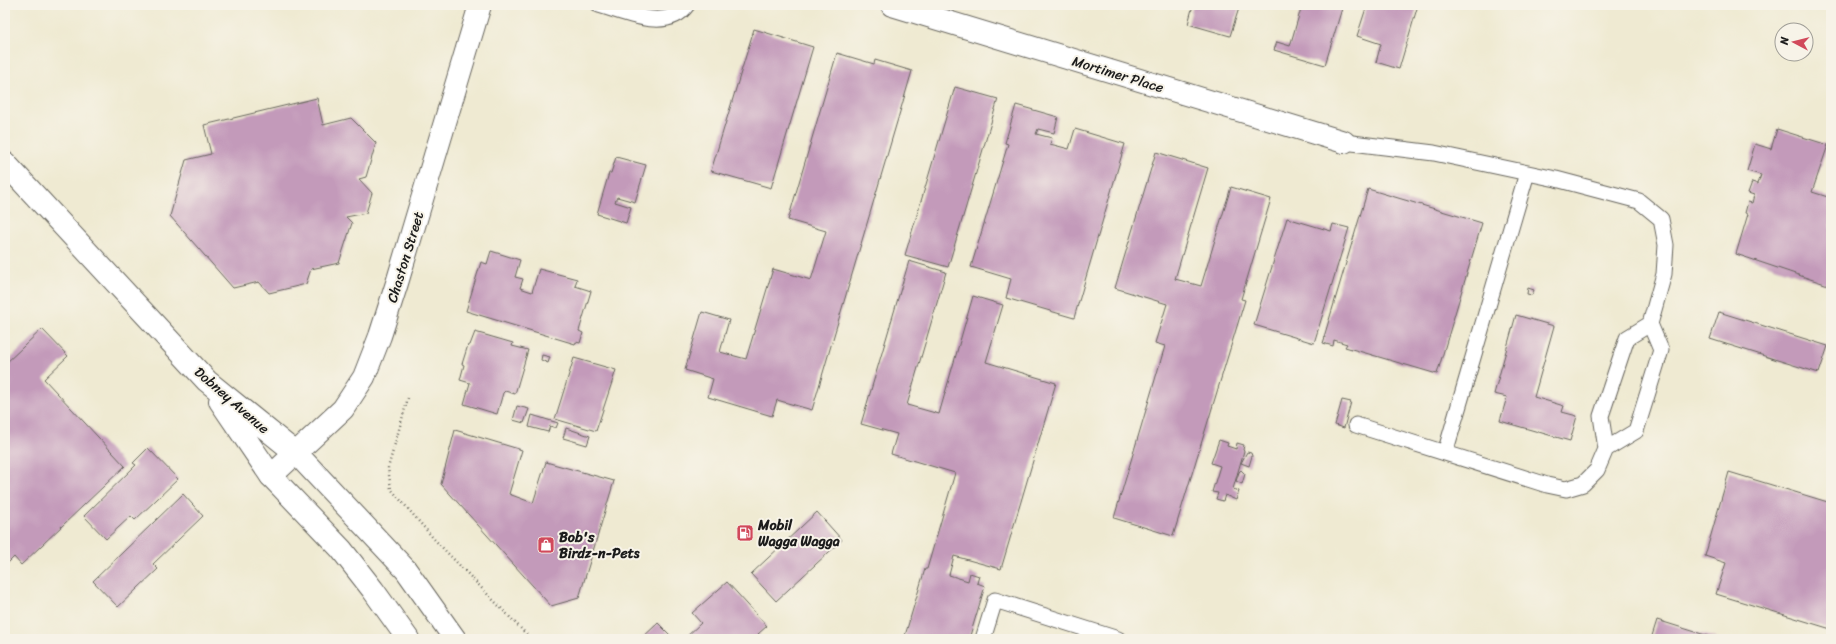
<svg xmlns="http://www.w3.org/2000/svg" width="1836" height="644" viewBox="0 0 1836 644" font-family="Sriracha,sans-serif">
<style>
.building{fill:#c39aba}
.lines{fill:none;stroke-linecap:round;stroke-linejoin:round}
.service-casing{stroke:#66645c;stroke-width:17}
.minor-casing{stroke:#66645c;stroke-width:24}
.tertiary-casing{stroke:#66645c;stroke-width:24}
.path{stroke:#66645c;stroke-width:2.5;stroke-dasharray:1 3;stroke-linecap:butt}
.service{stroke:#fff;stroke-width:15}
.minor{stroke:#fff;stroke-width:22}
.tertiary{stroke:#fff;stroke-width:22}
.labels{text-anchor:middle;stroke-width:4;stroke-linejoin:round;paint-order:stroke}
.street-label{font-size:14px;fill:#1c1c1c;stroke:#f7f3e8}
.poi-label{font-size:14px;font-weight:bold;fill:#1c1c1c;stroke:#f7f3e8;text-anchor:start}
</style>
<rect width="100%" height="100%" fill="#f7f3e8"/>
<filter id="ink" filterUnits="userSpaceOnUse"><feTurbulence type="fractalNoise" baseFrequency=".025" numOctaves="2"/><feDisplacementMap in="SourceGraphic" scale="8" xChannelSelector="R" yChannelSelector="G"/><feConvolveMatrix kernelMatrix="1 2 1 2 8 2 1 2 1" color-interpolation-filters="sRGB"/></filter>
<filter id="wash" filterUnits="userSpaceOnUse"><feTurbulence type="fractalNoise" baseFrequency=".012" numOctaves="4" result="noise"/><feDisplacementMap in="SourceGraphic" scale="16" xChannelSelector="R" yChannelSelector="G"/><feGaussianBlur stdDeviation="0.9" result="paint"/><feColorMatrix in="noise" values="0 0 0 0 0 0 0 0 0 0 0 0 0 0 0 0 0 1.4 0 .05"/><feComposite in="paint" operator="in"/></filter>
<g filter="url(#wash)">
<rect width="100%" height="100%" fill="#efead2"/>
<g id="blocks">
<path class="building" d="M 1193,5 L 1240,5 L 1230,36 L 1188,24 Z
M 1302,5 L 1343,5 L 1325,65 L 1274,50 L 1277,42 L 1290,46 Z
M 1367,5 L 1418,5 L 1399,69 L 1376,62 L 1381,44 L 1357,36 Z
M 754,29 L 813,47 L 771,188 L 711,171 Z
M 837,53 L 874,64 L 875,60 L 912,71 L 812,410 L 777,400 L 772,416 L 708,397 L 713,379 L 685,370 L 702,312 L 729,320 L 720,352 L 746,359 L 773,269 L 811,280 L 826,231 L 788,220 Z
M 955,87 L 998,99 L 948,267 L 905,255 Z
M 317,98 L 323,125 L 351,118 L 376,143 L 366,177 L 359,179 L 372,193 L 366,213 L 346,217 L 352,223 L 339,263 L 311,269 L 306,284 L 269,293 L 259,282 L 233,288 L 170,216 L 186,160 L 211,154 L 204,125 Z
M 1016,105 L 1058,117 L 1054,133 L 1038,129 L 1036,134 L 1052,138 L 1050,144 L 1069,149 L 1075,129 L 1125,144 L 1074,318 L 1006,298 L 1011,279 L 971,267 L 1008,144 L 1005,143 Z
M 1777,129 L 1828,145 L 1812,192 L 1831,198 L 1831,286 L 1736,254 L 1748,214 L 1745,213 L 1748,202 L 1752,203 L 1754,195 L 1748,193 L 1752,182 L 1758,184 L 1761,175 L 1747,171 L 1755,144 L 1771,149 Z
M 1156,152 L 1208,168 L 1175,279 L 1201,286 L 1231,187 L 1271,199 L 1241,299 L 1245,300 L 1173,536 L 1114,518 L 1165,346 L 1155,343 L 1167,304 L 1115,288 Z
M 616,157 L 646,165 L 635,202 L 617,197 L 615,202 L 631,207 L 626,223 L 597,214 L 609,173 L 611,173 Z
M 1368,189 L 1482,223 L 1437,374 L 1345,347 L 1347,344 L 1334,340 L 1333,346 L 1323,343 L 1325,337 L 1324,337 Z
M 1287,218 L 1331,231 L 1333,224 L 1349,228 L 1314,343 L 1254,325 Z
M 491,251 L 520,260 L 515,277 L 523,279 L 520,288 L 532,292 L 539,269 L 577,279 L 575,286 L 591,291 L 579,331 L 583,333 L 580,343 L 576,342 L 575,344 L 466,311 L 481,262 L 487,264 Z
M 909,261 L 946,272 L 907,405 L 939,414 L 973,296 L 1003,305 L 986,362 L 1056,383 L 1001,569 L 954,556 L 949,575 L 968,581 L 970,573 L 979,576 L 977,583 L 985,586 L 969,639 L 904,639 L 925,569 L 927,569 L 955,473 L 891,454 L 897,434 L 861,424 Z
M 1528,288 L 1534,290 L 1532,295 L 1527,294 Z
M 1719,312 L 1828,346 L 1819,373 L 1710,339 Z
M 1516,315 L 1554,326 L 1534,397 L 1564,406 L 1562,412 L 1577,416 L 1570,441 L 1500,421 L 1507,397 L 1494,394 Z
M 42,329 L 68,356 L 44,379 L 125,466 L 21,565 L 14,557 L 7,564 L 5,562 L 5,364 Z
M 475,332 L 513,343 L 512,346 L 528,350 L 515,394 L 505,391 L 503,393 L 497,414 L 464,404 L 470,383 L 460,380 L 464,365 L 462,364 L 468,345 L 470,345 Z
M 542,355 L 550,357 L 548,363 L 541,360 Z
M 574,358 L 616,370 L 596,431 L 555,419 Z
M 1342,400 L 1351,402 L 1344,428 L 1335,425 Z
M 517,406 L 529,409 L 524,423 L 513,420 Z
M 532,415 L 558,423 L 556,428 L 550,426 L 548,432 L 529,427 Z
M 566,428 L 590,436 L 587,445 L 563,438 Z
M 455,430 L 522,450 L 509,494 L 533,503 L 546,462 L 614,481 L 579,598 L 551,606 L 441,484 Z
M 1219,440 L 1228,443 L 1227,446 L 1236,449 L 1237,443 L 1244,445 L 1243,450 L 1244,451 L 1233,489 L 1239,491 L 1236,500 L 1225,495 L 1223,501 L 1216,499 L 1218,493 L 1212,492 L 1220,466 L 1211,463 Z
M 148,448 L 178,479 L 135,520 L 131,516 L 106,539 L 84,516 L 136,465 L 133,463 Z
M 1247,452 L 1251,453 L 1252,456 L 1249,466 L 1241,463 Z
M 1241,470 L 1245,474 L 1242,484 L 1236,481 L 1239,472 Z
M 1729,472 L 1831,503 L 1831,629 L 1716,594 L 1726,563 L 1705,556 Z
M 183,494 L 203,516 L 153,564 L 158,569 L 118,607 L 93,581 Z
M 817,512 L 842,540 L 776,601 L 751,574 Z
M 727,582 L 767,626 L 758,634 L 763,639 L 684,639 L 701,623 L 692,613 Z
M 1657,620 L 1718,639 L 1651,639 Z
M 658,623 L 674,639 L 641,639 Z"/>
</g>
</g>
<g filter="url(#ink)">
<use href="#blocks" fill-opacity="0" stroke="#66645c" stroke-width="1"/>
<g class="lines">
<g class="service-casing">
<path id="service" d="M 599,5 C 625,12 667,33 687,5
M 1344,142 L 1434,153 L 1556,179 L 1639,201 L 1661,219 L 1666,245 L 1664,274 L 1650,324 L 1661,350 L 1636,431 L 1606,449 L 1601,416 L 1627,338 L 1650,324
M 1356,425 L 1547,485 L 1566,489 L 1583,484 L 1597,470 L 1606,449
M 1445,453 L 1527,173
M 983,639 L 995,600 L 1118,639"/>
</g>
<g class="minor-casing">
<path id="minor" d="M 892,5 L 1344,142
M 271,476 L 343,409 L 364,377 L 380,336 L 397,283 L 480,5"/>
</g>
<g class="tertiary-casing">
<path id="tertiary" d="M 5,163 L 207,381 L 297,454 L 406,570 L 455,639
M 220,401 L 271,476 L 341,549 L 373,590 L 408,639"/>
</g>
<path class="path" d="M 408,398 L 388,468 L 391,489 L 434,539 L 531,639"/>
<use href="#service" class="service"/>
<use href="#minor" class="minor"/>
<use href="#tertiary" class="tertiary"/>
</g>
</g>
<defs>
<g id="fuel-square" transform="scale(0.9)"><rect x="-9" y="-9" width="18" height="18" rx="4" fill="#d1495b" stroke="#f7f3e8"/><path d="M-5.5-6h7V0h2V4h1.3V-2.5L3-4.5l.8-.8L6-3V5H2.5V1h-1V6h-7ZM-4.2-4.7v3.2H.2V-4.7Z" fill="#fff"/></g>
<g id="shop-square" transform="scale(0.9)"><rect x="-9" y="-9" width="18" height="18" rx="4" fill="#d1495b" stroke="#f7f3e8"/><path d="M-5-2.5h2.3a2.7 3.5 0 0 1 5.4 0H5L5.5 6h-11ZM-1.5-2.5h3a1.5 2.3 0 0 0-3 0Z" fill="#fff"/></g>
</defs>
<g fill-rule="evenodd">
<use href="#fuel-square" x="745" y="533"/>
<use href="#shop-square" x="546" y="545"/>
</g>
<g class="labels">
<g class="street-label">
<text transform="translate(1118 74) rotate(17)" y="5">Mortimer Place</text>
<text transform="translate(405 257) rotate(-73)" y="5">Chaston Street</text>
<text transform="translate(232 400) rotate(41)" y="5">Dobney Avenue</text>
</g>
<g class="poi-label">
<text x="758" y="530">Mobil<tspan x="758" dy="16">Wagga Wagga</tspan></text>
<text x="559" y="542">Bob's<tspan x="559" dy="16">Birdz-n-Pets</tspan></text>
</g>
</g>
<rect width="1836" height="644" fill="none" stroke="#f7f3e8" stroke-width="20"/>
<g transform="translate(1794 42) rotate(277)"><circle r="19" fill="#f7f3e8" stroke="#9f9d96"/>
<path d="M0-3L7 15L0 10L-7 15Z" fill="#d1495b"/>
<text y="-6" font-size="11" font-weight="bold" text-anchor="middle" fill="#1c1c1c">N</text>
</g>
</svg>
